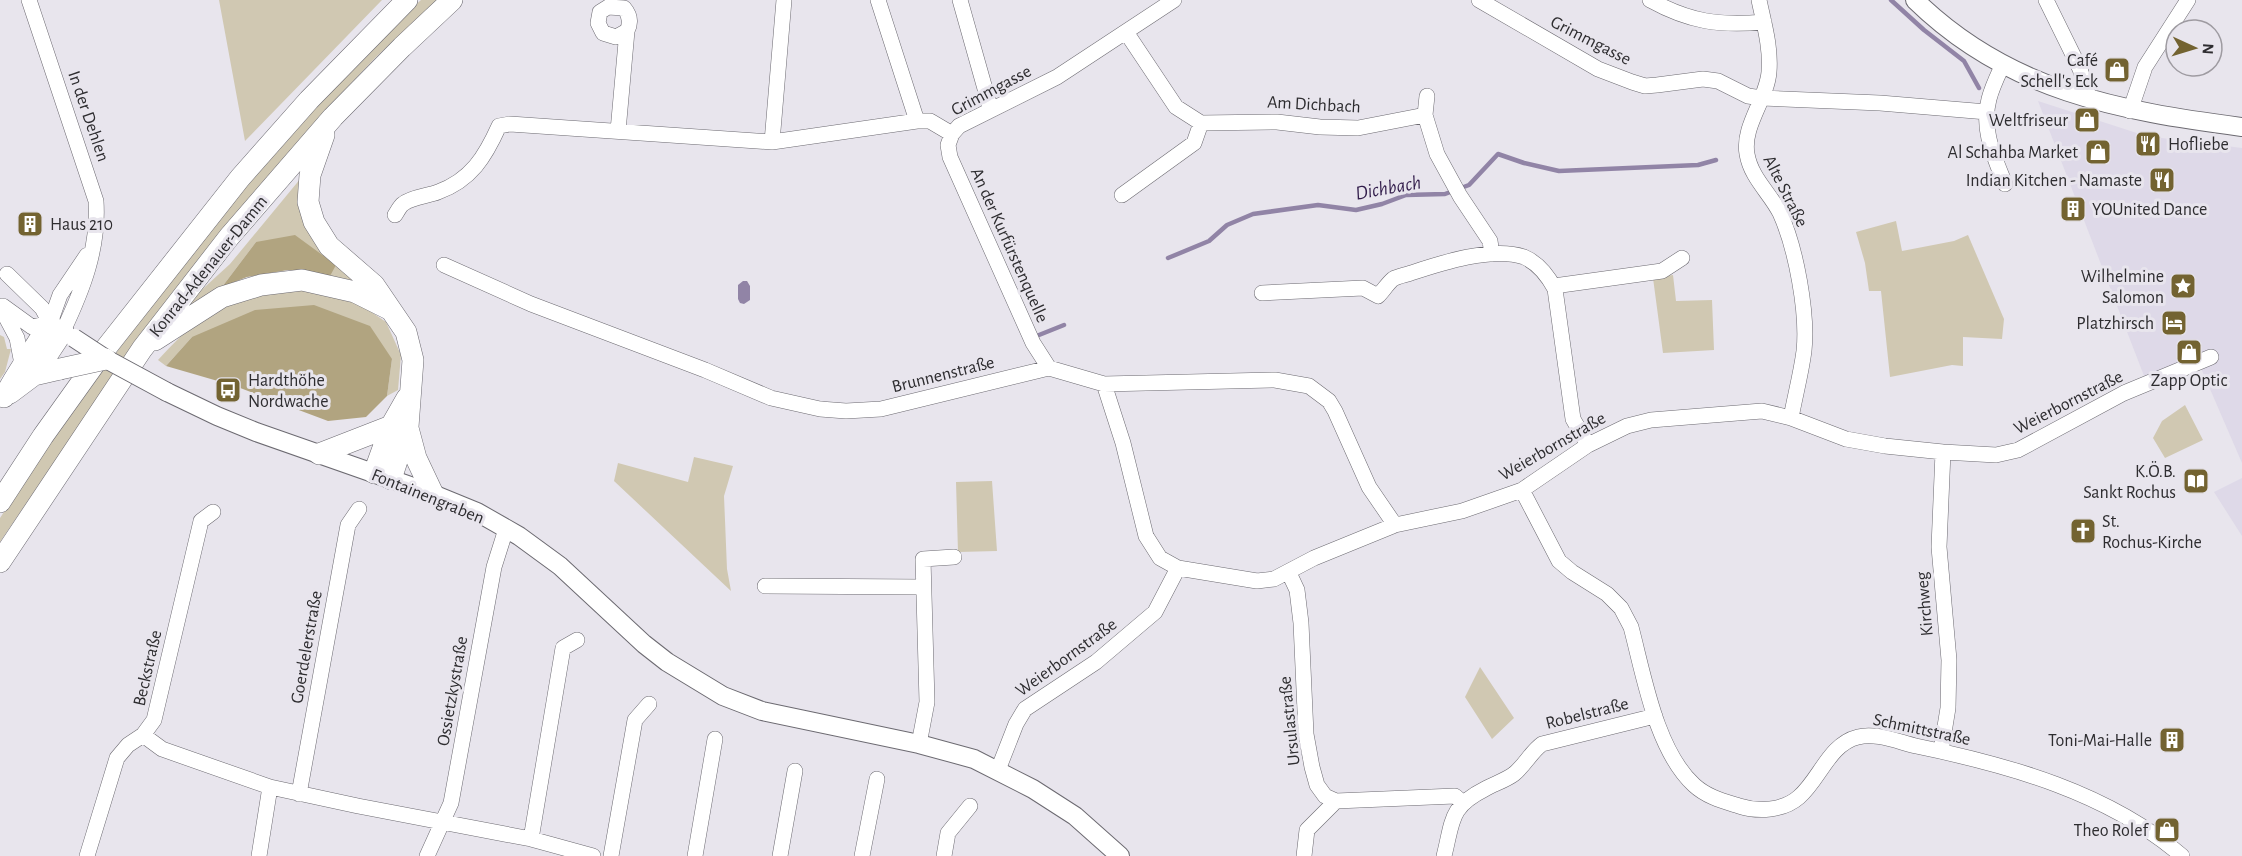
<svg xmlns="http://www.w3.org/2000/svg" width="2242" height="856" viewBox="0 0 2242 856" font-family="'Alegreya Sans',sans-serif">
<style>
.built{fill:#ded9e8}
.green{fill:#d0c8b2}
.forest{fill:#b1a480}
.water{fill:#9184a6}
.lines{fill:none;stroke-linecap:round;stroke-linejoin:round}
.stream{stroke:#9184a6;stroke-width:4.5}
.minor-casing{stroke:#6c6a71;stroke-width:16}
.tertiary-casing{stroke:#6c6a71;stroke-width:20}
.secondary-casing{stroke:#6c6a71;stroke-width:22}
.minor{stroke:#fff;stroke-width:15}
.tertiary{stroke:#fff;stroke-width:18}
.secondary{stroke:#fff;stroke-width:21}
.tertiary-bridge-casing{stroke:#6c6a71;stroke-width:20;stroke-linecap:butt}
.secondary-bridge-casing{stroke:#6c6a71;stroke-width:22;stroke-linecap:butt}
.tertiary-bridge{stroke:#fff;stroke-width:18}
.secondary-bridge{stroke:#fff;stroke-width:21}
.labels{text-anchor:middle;stroke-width:6;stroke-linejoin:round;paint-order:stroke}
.street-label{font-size:18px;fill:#2e2d30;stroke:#e8e5ed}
.poi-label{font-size:18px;fill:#2e2d30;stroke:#e8e5ed;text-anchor:end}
.water-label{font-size:20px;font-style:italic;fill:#321d4b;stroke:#e8e5ed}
</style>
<rect width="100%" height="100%" fill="#e8e5ed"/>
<path class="built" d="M 2038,101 L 2146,136 L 2242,148 L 2242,463 L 2197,359 L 2146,381 Z
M 2242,478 L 2242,536 L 2214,492 Z"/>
<path class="green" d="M 219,0 L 382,0 L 245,141 Z
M 421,0 L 438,0 L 376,57 L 324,112 L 105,387 L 0,542 L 0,518 L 57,432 L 196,246 L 291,132 L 393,25 Z
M 301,178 L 302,193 L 365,289 L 330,276 L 256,242 L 222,287 L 181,313 L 195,296 L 230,264 Z
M 1896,221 L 1902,251 L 1954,241 L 1968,235 L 2004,319 L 2002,339 L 1963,337 L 1963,366 L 1952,365 L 1890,377 L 1881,291 L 1869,291 L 1865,263 L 1856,232 Z
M 1673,275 L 1676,301 L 1712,300 L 1714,350 L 1663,353 L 1653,278 Z
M 306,288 L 354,300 L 386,322 L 401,355 L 398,390 L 387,396 L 392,359 L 192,337 L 166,366 L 158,360 C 188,327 215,302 260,292 C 275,289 291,289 306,288 Z
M 0,335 L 4,337 L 7,349 L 11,349 L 5,372 L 0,379 Z
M 2185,405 L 2203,440 L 2165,458 L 2153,438 L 2162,421 Z
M 694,457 L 733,466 L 724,496 L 727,569 L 731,591 L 614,481 L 618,463 L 688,482 Z
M 992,481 L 997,551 L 958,552 L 956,482 Z
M 1480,667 L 1514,718 L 1492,739 L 1465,697 Z"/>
<path class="forest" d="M 295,235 L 336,265 L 330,276 L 288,270 L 247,277 L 222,287 L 256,242 Z
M 314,305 L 370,326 L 392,359 L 387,396 L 366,417 L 328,421 L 235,386 L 166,366 L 192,337 L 255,310 Z"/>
<path class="water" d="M 743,281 L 747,281 L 750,286 L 750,300 L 744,304 L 740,303 L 738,299 L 738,285 Z"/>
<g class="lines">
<path class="stream" d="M 1891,0 L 1924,30 L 1964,61 L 1979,88
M 1168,258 L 1209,241 L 1227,225 L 1253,214 L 1318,205 L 1356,210 L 1382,204 L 1406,195 L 1445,194 L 1469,185 L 1498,154 L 1524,163 L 1559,171 L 1698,165 L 1716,160
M 1039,335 L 1064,325"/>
<g class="minor-casing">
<path id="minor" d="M 29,0 L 96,201 C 99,248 83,289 63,331
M 878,0 L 917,121
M 960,0 L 991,110
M 1479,0 L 1598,69 L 1632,82 L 1645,86 L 1657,85 L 1703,79 L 1718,81 L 1748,96 L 1762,98 L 1880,103 L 1987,112
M 1650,0 C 1690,22 1719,26 1764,22
M 1759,0 C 1764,24 1771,47 1769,72 C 1767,99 1742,126 1747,154 C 1751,178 1770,193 1780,213 C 1796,248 1808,313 1804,351 C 1801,374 1795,396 1791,418
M 2046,0 L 2080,69 L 2090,100
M 1126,32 L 1176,107 L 1201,123 L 1277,122 L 1320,127 L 1358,128 L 1425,115
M 2003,64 C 1998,75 1992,87 1989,99 C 1981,129 1994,156 2005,184
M 1427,96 L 1425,115 L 1437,154 L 1460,196 L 1490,241 L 1492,254
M 2130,111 L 2145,67 L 2188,0
M 618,131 L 627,31 L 616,37 L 603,33 L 598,23 L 600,12 L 608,7 L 624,8 C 630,15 631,23 627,31
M 952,134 L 948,145 L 950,157 L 1033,343 L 1049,368
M 772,142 L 784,0
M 1122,195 L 1194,143 L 1201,123
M 395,215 C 397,212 400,206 403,204 C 411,197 428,196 438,192 C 471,180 485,157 499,126 L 510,124 L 772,142 L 917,121 L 930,121 L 952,134 L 959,126 L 1057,77 L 1174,0
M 444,265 L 531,304 L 705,370 L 771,398 L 820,409 L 846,411 L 881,409 L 1049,368 L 1104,384 L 1275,380 L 1309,386 L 1329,401 L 1335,411 L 1369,487 L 1395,525
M 7,274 L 42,308 L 50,323
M 1554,286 L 1662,271 L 1682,258
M 1262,293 L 1363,288 L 1378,296 C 1383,291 1388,283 1393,279 C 1398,276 1406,275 1411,273 C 1441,263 1493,246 1524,257 C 1538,263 1548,276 1555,289 L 1573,419 L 1588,445
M 0,306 L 17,338 L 22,364
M 3,306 L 32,327 L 50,323
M 50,323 L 60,295 L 87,255
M 1104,384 L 1123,443 L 1146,536 L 1160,558 L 1178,568 L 1257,581 L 1274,579 L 1314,558 L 1395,525 L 1462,511 L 1522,490 L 1588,445 L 1627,426 L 1651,420 L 1762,411 L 1791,418 L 1846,439 L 1885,446 L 1943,452 L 1996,455 L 2018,450 L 2124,393 L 2211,357
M 1522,490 L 1559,561 L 1572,572 L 1607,594 L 1621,608 L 1631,627 C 1644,676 1656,750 1694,785 C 1707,797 1723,801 1739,806 C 1758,812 1783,811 1799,797 C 1820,779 1829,744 1858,737 C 1875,732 1899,742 1916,746 C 2009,765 2109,793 2182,856
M 1289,573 L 1297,590 L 1301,623 L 1306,734 L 1312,767 L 1317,785 L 1325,796 L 1336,801 L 1455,796 L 1462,802
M 765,586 L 923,587
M 143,735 L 162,749 L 270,787 L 358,806 L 531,839 L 593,856
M 919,744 L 927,702 L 923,559 L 954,557
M 1941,751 L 1948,708 L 1949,660 L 1939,547 L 1943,452
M 998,770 L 1016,724 L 1025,709 L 1096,662 L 1155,612 L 1178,568
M 299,794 L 348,525 L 359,509
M 531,839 L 563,648 L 577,640
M 87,856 L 117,758 L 128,745 L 143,735 L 154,720 L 201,521 L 213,512
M 259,856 L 270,787
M 427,856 L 451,803 L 494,567 L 506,529
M 611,856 L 635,720 L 649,704
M 695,856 L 715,739
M 780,856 L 795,771
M 862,856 L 877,779
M 944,856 L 948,833 L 970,806
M 1304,856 L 1307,830 L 1336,801
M 1444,856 C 1453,821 1449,807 1485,789 C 1494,784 1506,780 1514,774 C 1525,765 1531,752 1542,744 L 1655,716"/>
</g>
<g class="tertiary-casing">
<path id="tertiary" d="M 1915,0 C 2008,91 2119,111 2242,127
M 167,392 L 217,416 L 256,432 L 433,494 L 477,512 L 519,536 L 560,566 L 644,644 L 667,662 L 723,696 L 762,711 L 919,744 L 974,759 L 1033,789 L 1075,816 L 1120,856"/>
</g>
<g class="secondary-casing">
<path id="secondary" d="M 324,135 L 310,175 L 308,202 L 314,222 L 329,246 L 374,285 L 406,332 L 413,360 L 408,427 L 391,479
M 155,340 L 222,297 L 261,285 L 302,280 L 355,292 L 389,309
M 34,375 L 63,331
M 10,393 L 34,375 L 60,369
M 4,397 C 18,371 35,348 50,323
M 408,428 L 416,458 L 433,494
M 319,454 L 391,426
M 374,473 L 391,426 L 407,398
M 0,502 L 43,436 L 106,348 L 240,178 L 309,100 L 407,0
M 0,562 L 142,349 L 229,237 L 333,117 L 402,47 L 452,0"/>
</g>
<use href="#minor" class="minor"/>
<use href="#tertiary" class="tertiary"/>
<use href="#secondary" class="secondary"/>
<g class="tertiary-bridge-casing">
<path id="tertiary-bridge" d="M 74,338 L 106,359 L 167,392"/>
</g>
<g class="secondary-bridge-casing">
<path id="secondary-bridge" d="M 60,369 L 106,359"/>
</g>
<use href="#tertiary-bridge" class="tertiary-bridge"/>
<use href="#secondary-bridge" class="secondary-bridge"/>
</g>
<defs>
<g id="shop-square" transform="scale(1.35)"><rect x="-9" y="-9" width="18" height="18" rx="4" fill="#736331" stroke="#e8e5ed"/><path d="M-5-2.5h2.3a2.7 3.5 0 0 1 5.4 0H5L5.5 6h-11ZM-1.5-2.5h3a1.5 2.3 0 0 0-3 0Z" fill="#fff"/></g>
<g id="restaurant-square" transform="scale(1.35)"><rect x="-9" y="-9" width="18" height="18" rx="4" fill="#736331" stroke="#e8e5ed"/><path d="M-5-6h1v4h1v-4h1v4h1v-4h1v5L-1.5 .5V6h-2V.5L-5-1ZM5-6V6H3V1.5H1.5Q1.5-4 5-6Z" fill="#fff"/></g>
<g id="building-square" transform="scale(1.35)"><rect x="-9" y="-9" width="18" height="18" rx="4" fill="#736331" stroke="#e8e5ed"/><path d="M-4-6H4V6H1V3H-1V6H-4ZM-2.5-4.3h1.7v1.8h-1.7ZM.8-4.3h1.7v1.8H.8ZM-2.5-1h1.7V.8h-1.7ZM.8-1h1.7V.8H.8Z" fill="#fff"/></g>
<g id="sight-square" transform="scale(1.35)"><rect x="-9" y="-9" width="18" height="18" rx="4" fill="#736331" stroke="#e8e5ed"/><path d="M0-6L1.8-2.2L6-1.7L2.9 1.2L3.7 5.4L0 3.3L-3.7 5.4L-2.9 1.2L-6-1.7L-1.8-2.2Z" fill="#fff"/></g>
<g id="hotel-square" transform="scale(1.35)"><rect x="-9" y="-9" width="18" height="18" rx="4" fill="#736331" stroke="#e8e5ed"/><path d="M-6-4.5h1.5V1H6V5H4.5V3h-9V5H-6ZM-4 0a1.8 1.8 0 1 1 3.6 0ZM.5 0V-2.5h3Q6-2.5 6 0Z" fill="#fff"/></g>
<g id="bus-square" transform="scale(1.35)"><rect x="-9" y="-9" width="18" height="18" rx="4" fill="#736331" stroke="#e8e5ed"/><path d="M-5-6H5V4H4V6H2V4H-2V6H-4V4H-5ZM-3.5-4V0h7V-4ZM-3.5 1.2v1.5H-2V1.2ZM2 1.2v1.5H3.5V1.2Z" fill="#fff"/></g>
<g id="library-square" transform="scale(1.35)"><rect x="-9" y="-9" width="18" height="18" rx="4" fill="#736331" stroke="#e8e5ed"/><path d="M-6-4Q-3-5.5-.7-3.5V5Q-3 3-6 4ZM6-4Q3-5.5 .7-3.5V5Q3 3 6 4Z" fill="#fff"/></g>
<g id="church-square" transform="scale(1.35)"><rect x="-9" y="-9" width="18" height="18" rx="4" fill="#736331" stroke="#e8e5ed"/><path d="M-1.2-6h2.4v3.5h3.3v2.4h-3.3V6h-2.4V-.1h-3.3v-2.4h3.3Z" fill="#fff"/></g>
</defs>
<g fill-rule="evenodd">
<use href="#shop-square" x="2117" y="70"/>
<use href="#shop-square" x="2087" y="120"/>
<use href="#restaurant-square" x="2148" y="144"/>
<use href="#shop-square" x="2098" y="152"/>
<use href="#restaurant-square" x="2162" y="180"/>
<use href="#building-square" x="2073" y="209"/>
<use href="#building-square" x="30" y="224"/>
<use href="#sight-square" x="2183" y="286"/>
<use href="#hotel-square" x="2174" y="323"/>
<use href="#shop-square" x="2189" y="352"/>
<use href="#bus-square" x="228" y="390"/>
<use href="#library-square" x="2196" y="481"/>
<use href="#church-square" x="2083" y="531"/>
<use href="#building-square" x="2172" y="740"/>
<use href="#shop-square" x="2167" y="830"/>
</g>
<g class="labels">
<g class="street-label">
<text transform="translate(1591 40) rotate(27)" y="6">Grimmgasse</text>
<text transform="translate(991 90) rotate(-28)" y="6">Grimmgasse</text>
<text transform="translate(1314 104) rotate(3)" y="6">Am Dichbach</text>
<text transform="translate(89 116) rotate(71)" y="6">In der Dehlen</text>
<text transform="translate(1786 191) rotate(63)" y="6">Alte Straße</text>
<text transform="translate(1010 245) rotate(66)" y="6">An der Kurfürstenquelle</text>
<text transform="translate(208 266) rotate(-51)" y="6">Konrad-Adenauer-Damm</text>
<text transform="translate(943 374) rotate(-14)" y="6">Brunnenstraße</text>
<text transform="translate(2068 402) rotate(-27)" y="6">Weierbornstraße</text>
<text transform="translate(1552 446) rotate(-30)" y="6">Weierbornstraße</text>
<text transform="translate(428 496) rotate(22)" y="6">Fontainengraben</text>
<text transform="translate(1924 604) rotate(-95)" y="6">Kirchweg</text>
<text transform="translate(306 647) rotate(-80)" y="6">Goerdelerstraße</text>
<text transform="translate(1066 657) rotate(-36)" y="6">Weierbornstraße</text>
<text transform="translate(147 668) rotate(-77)" y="6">Beckstraße</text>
<text transform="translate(452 691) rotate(-80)" y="6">Ossietzkystraße</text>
<text transform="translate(1587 713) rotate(-14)" y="6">Robelstraße</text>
<text transform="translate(1289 721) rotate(-96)" y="6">Ursulastraße</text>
<text transform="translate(1922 729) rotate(12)" y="6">Schmittstraße</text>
</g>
<g class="poi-label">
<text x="2098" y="66">Café<tspan x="2098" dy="21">Schell's Eck</tspan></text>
<text x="2068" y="126">Weltfriseur</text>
<text x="2168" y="150" text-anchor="start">Hofliebe</text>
<text x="2078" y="158">Al Schahba Market</text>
<text x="2142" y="186">Indian Kitchen - Namaste</text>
<text x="2092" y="215" text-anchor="start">YOUnited Dance</text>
<text x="50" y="230" text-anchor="start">Haus 210</text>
<text x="2164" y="282">Wilhelmine<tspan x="2164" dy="21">Salomon</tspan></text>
<text x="2154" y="329">Platzhirsch</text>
<text x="248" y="386" text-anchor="start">Hardthöhe<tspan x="248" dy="21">Nordwache</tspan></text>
<text x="2189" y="386" text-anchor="middle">Zapp Optic</text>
<text x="2176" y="477">K.Ö.B.<tspan x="2176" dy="21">Sankt Rochus</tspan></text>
<text x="2102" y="527" text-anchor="start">St.<tspan x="2102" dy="21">Rochus-Kirche</tspan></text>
<text x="2152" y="746">Toni-Mai-Halle</text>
<text x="2148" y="836">Theo Rolef</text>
</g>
<g class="water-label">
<text transform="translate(1388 187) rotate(-10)" y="7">Dichbach</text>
</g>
</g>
<g transform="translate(2194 48) rotate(94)"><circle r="28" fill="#e8e5ed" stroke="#9e9ba1" stroke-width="1.5"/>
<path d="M0-4.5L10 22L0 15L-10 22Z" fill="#736331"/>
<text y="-9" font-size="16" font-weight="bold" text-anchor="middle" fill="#2e2d30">N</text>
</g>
</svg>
